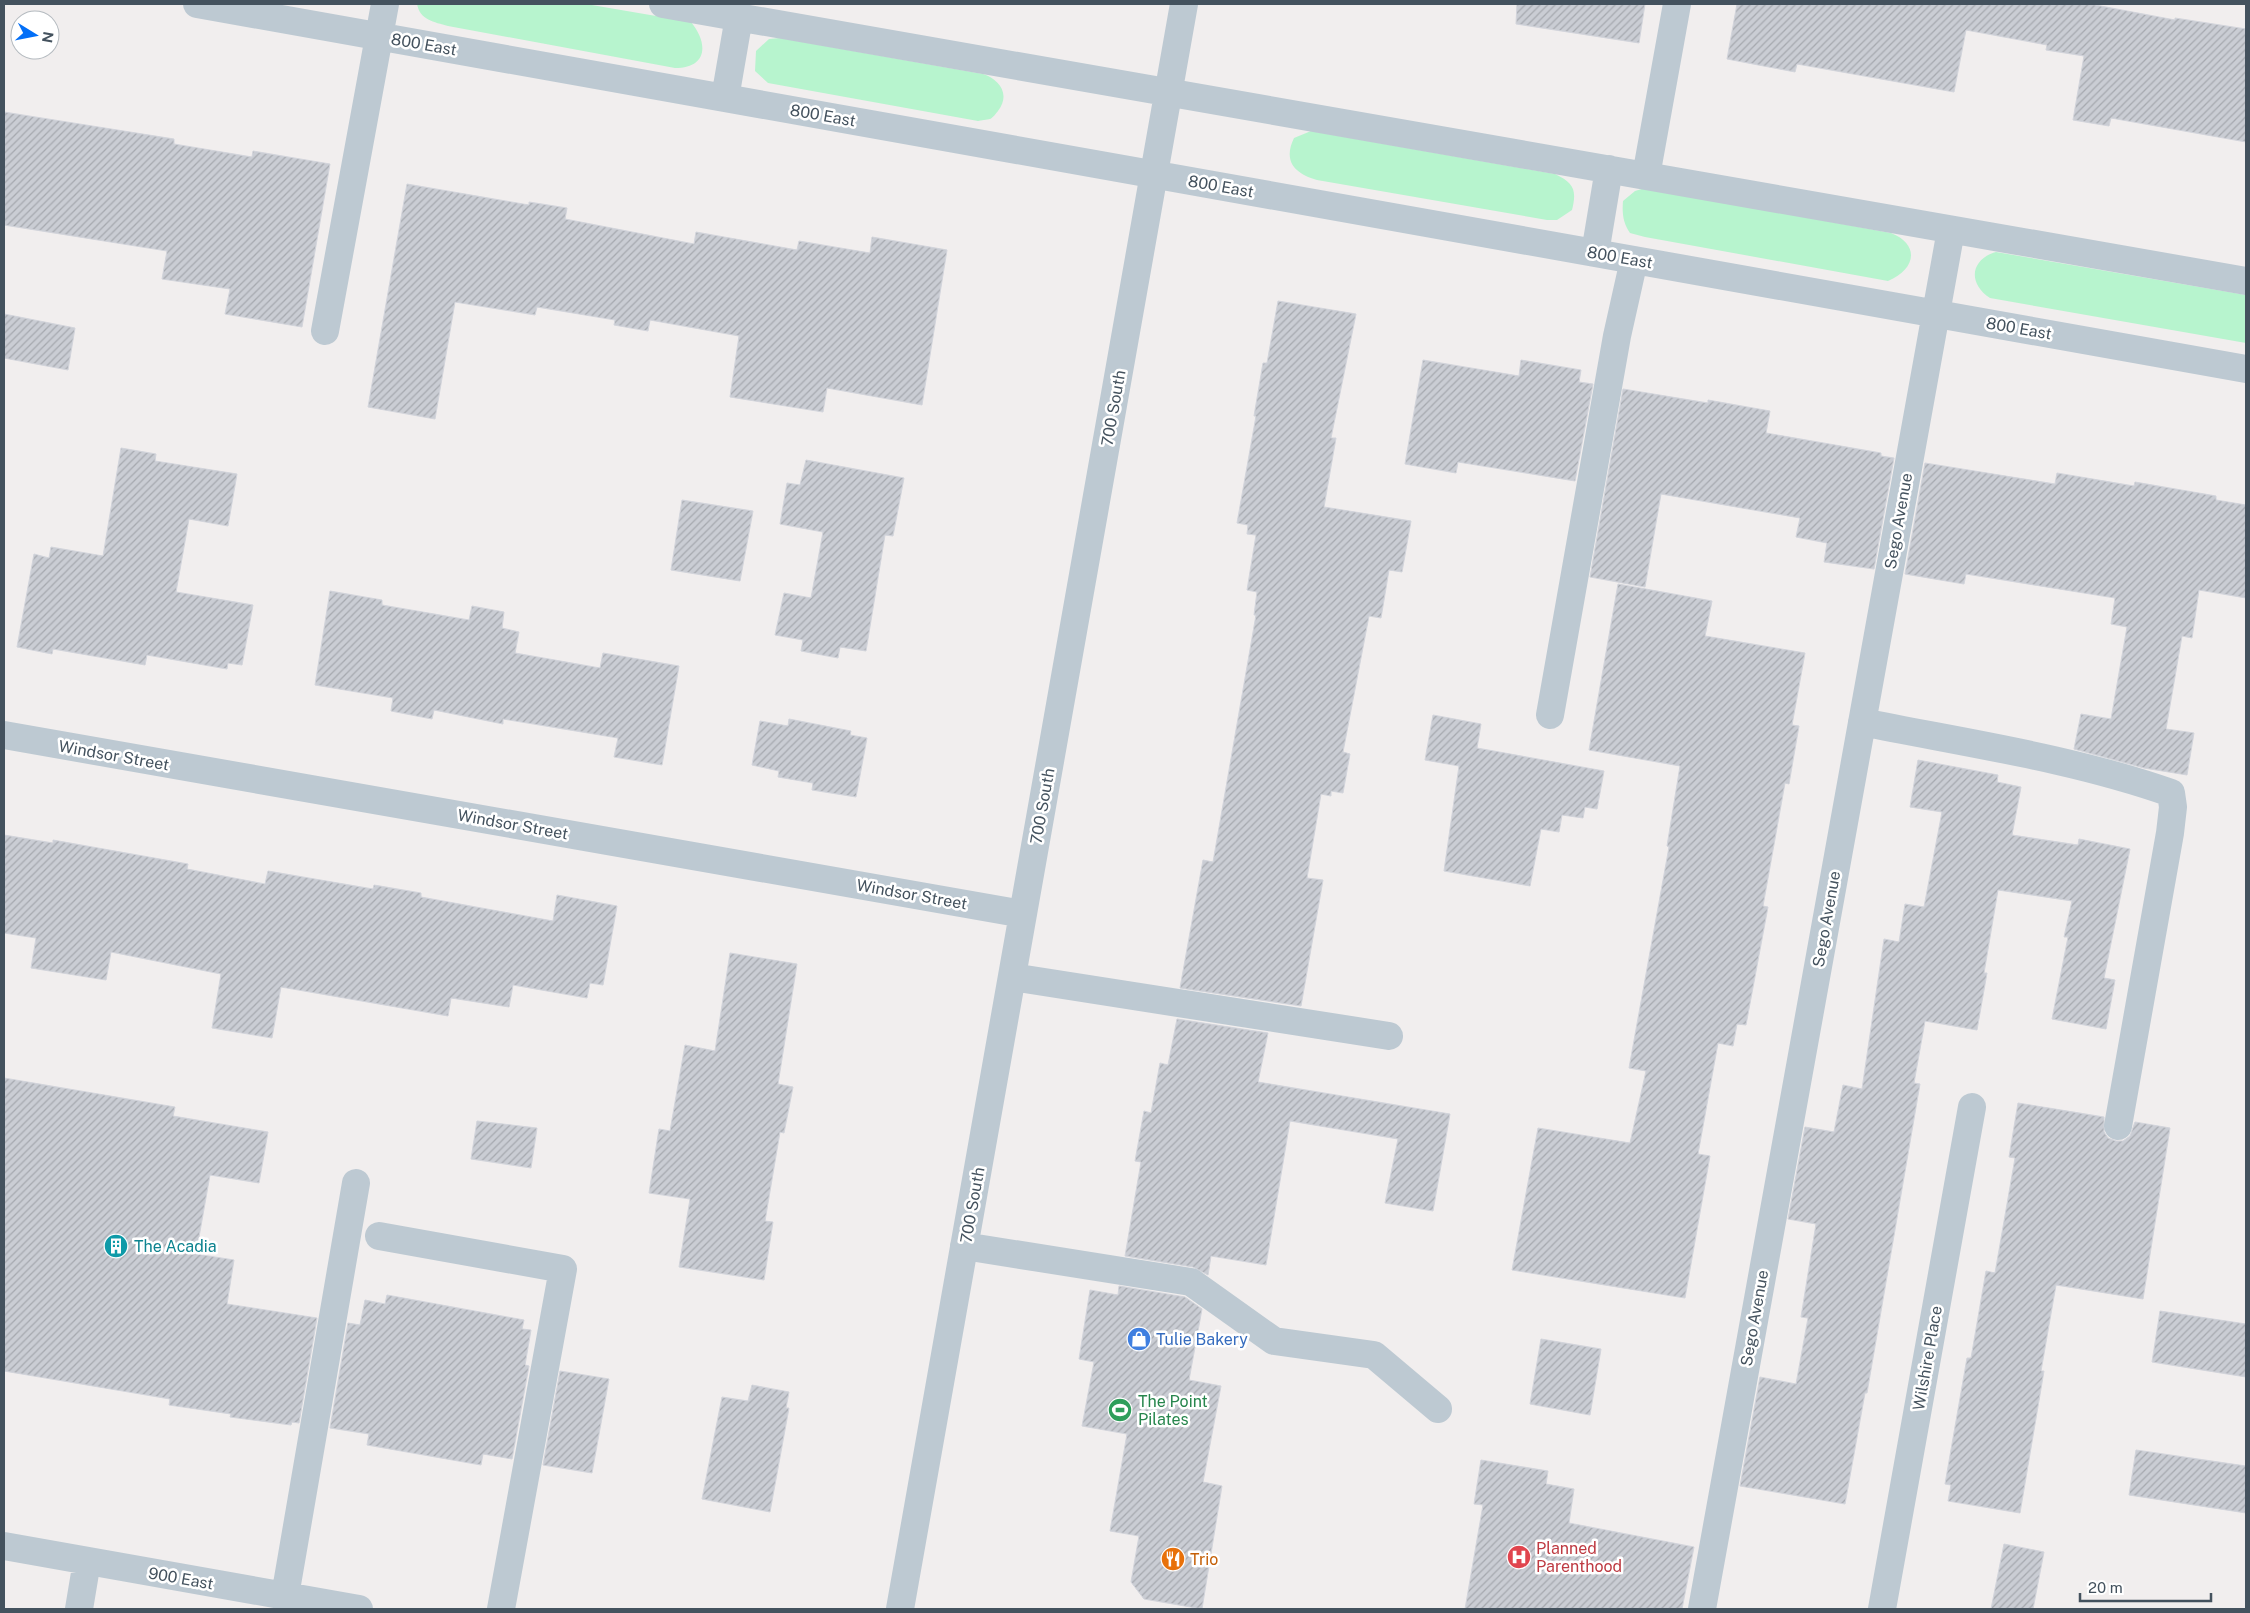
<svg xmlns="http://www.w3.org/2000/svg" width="2250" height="1613" viewBox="0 0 2250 1613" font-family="'Public Sans',sans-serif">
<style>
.green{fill:#b7f4ce}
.building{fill:url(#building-hatch);stroke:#d2d4db}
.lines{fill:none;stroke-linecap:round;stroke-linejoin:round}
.minor{stroke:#bdc9d2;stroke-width:28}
.labels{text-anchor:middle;stroke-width:5;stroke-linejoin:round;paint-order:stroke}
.street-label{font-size:16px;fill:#44525e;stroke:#fff}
.culture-label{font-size:16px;fill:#0d838f;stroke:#fff;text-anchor:start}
.shop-label{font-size:16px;fill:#366cbe;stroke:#fff;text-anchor:start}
.leisure-label{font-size:16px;fill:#27864d;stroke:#fff;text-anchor:start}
.health-label{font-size:16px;fill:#be3a42;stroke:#fff;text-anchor:start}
.food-label{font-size:16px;fill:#c56008;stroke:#fff;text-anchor:start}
</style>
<defs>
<pattern id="building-hatch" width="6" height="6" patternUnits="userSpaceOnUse" patternTransform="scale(1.25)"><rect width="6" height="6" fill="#cacdd4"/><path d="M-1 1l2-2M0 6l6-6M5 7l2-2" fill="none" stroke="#a6a9af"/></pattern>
</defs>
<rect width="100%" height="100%" fill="#f1eeee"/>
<path class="green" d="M 417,4 L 586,4 L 691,22 C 709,44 707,68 675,68 L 448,26 C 434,22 420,20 417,4 Z
M 780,38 L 983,74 C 999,79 1011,94 998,111 C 996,113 993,118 990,119 C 987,120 981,120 978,121 L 768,83 L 755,71 L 756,51 L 769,39 Z
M 1311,131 L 1555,174 C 1574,183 1577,190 1572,210 L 1557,220 L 1547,220 L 1317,180 C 1294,173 1283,161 1294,138 Z
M 1645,188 L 1891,233 C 1921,245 1915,270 1888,281 L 1645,237 L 1630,233 C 1623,223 1622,213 1623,201 L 1635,191 Z
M 1996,252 L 2246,295 L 2246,343 L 1990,298 C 1967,283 1971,259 1996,252 Z"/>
<path class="building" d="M 1517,4 L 1645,4 L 1639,43 L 1516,24 Z
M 1737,4 L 2090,4 L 2175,20 L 2175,18 L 2246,29 L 2246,142 L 2111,118 L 2109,126 L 2073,120 L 2084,56 L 2046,50 L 2047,45 L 1966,30 L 1954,92 L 1797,64 L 1795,72 L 1727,59 Z
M 4,112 L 174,139 L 174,144 L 252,157 L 253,151 L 330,164 L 302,327 L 225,314 L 230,289 L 162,279 L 167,251 L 4,225 Z
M 407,184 L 529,205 L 529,202 L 567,208 L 565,219 L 694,244 L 696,232 L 797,250 L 799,241 L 870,253 L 872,237 L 947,250 L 922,405 L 827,388 L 823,412 L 730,397 L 739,336 L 650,320 L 648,331 L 614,325 L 615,320 L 537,307 L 535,315 L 455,302 L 435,419 L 368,407 Z
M 1278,301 L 1356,314 L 1331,438 L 1336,438 L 1324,507 L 1411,521 L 1402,572 L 1389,570 L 1381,618 L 1369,616 L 1343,752 L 1350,754 L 1343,793 L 1331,791 L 1331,796 L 1321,794 L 1307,878 L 1323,880 L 1301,1006 L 1180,988 L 1203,860 L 1213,862 L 1256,615 L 1254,615 L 1257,592 L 1247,590 L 1256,535 L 1247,534 L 1248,525 L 1237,523 L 1256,416 L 1254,416 L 1263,363 L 1267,363 Z
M 4,314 L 75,328 L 68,370 L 4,358 Z
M 1423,360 L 1519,376 L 1521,360 L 1581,370 L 1579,382 L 1593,384 L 1575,481 L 1458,462 L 1456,473 L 1405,464 Z
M 1623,389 L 1708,403 L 1708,400 L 1770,411 L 1766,433 L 1881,453 L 1881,456 L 1894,458 L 1874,569 L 1824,562 L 1827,543 L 1796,537 L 1800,518 L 1661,494 L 1645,587 L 1590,577 Z
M 121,448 L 156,454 L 155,461 L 237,474 L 228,526 L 189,519 L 176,592 L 253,605 L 242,665 L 228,663 L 227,669 L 147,655 L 145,665 L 53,649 L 52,654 L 17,647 L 34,554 L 49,558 L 51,547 L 103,556 Z
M 806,460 L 904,478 L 893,536 L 885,535 L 866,651 L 840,647 L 838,658 L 801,651 L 803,640 L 775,635 L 784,593 L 811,598 L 823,532 L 780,524 L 787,483 L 800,485 Z
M 1925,463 L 2055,484 L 2057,473 L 2134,486 L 2135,482 L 2216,496 L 2216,500 L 2246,505 L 2246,598 L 2199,590 L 2192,638 L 2182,636 L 2166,729 L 2194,733 L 2187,775 L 2144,768 L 2074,749 L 2081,714 L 2111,719 L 2127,627 L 2111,624 L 2115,598 L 1966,574 L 1964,584 L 1905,574 Z
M 682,500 L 753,511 L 740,581 L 671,570 Z
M 1618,584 L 1712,601 L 1705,636 L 1805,653 L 1792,725 L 1799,726 L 1789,784 L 1785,783 L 1763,906 L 1768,907 L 1746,1025 L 1737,1024 L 1733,1046 L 1718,1043 L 1698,1154 L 1710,1156 L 1685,1298 L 1512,1270 L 1538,1128 L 1630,1143 L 1646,1071 L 1629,1068 L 1669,847 L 1667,846 L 1680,766 L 1589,750 Z
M 330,591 L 382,600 L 382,605 L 469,620 L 472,606 L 504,612 L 502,628 L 519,632 L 515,653 L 600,668 L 603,653 L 679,666 L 662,765 L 614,757 L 618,738 L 503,719 L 503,724 L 434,710 L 432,719 L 391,711 L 393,698 L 315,685 Z
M 1433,715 L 1481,724 L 1477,748 L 1604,771 L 1597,809 L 1585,807 L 1583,818 L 1562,815 L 1559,832 L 1541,829 L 1530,886 L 1444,871 L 1459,766 L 1425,760 Z
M 789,719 L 851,731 L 850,735 L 867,738 L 856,797 L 812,790 L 813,783 L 778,777 L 779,771 L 752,765 L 760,721 L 788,726 Z
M 1918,760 L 1998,775 L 1997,782 L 2021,787 L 2012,835 L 2078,845 L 2079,839 L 2130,849 L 2104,978 L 2115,980 L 2106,1029 L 2052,1019 L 2068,937 L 2064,937 L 2072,901 L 1998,890 L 1984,973 L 1987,973 L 1977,1030 L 1925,1021 L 1914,1083 L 1920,1084 L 1867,1393 L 1865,1393 L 1845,1504 L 1740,1486 L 1760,1377 L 1796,1384 L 1808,1318 L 1801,1317 L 1816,1224 L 1788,1219 L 1805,1127 L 1834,1132 L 1843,1085 L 1862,1089 L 1884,939 L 1899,942 L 1905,904 L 1924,907 L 1942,812 L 1910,807 Z
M 4,835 L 53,843 L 53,840 L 188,864 L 187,869 L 265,884 L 268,871 L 373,889 L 374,885 L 421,893 L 421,897 L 553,921 L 557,895 L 617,906 L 603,985 L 590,983 L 587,998 L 513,985 L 509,1007 L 451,998 L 448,1016 L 281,987 L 272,1038 L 212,1028 L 221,974 L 111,952 L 106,980 L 31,968 L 36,938 L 4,933 Z
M 730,953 L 797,964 L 778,1084 L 793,1087 L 784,1133 L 780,1132 L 765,1221 L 773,1222 L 764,1280 L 679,1267 L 690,1199 L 649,1193 L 659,1129 L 670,1131 L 685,1045 L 715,1051 Z
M 1177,1019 L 1268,1033 L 1258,1082 L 1450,1114 L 1433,1211 L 1385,1203 L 1398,1139 L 1290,1121 L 1266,1265 L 1211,1256 L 1208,1275 L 1193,1267 L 1125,1256 L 1141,1162 L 1135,1161 L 1144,1111 L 1151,1113 L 1160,1063 L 1168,1065 Z
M 4,1078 L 175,1107 L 173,1116 L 268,1132 L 259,1183 L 210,1175 L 196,1254 L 234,1260 L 227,1304 L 317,1318 L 299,1423 L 292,1422 L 291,1425 L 230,1417 L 231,1414 L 169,1405 L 170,1399 L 4,1371 Z
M 2018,1103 L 2104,1117 L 2104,1132 L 2108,1138 L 2116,1141 L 2123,1141 L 2130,1136 L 2135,1122 L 2170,1128 L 2143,1299 L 2056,1285 L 2041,1371 L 2044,1371 L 2020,1513 L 1948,1501 L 1951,1485 L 1945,1484 L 1967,1358 L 1971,1358 L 1986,1271 L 1995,1273 L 2015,1158 L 2009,1157 Z
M 477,1121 L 537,1128 L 531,1168 L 471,1159 Z
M 1119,1286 L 1185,1297 L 1202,1309 L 1189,1380 L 1221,1386 L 1203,1482 L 1222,1486 L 1202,1609 L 1144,1599 L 1131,1582 L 1139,1536 L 1110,1531 L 1127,1434 L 1082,1426 L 1094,1362 L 1079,1359 L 1090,1290 L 1118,1295 Z
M 387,1295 L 524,1320 L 522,1329 L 531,1330 L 525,1365 L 529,1366 L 512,1459 L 483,1454 L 481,1465 L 367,1445 L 369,1434 L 330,1428 L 348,1323 L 360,1325 L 365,1300 L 385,1304 Z
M 2160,1311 L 2246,1324 L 2246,1377 L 2152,1362 Z
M 1541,1339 L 1601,1349 L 1590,1415 L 1530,1404 Z
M 560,1371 L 609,1379 L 592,1473 L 543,1465 Z
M 752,1385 L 789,1392 L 786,1408 L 789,1408 L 770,1512 L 702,1499 L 722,1397 L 748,1401 Z
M 2136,1450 L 2246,1466 L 2246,1513 L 2129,1495 Z
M 1481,1460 L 1548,1471 L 1546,1484 L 1574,1489 L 1569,1523 L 1694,1547 L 1682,1609 L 1465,1609 L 1483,1505 L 1474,1504 Z
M 2004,1544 L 2044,1552 L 2033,1609 L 1991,1609 Z"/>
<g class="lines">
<path class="minor" d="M 197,4 L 2246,369
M 663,4 L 2246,281
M 725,98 L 739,17
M 1646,176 L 1677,4
M 1595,253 L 1609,169
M 325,331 L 385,4
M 1550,715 L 1617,336 L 1634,260
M 1862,722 C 1965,743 2072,758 2171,793 L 2173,807 L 2170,833 L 2118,1126
M 4,735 L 1023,914
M 1012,977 L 1389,1036
M 379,1236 L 563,1269 L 501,1609
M 964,1246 L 1191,1282 L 1274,1341 L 1374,1355 L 1438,1409
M 4,1546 L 359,1609
M 285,1596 L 356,1183
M 79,1609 L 87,1561
M 900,1609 L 1184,4
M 1702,1609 L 1951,230
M 1882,1609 L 1972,1107"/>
</g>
<defs>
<g id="building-disc" transform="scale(1.25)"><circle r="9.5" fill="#0f9aa8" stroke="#fff"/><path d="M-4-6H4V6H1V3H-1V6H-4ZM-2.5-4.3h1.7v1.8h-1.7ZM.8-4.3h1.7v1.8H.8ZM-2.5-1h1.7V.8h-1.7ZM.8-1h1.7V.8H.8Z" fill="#fff"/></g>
<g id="shop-disc" transform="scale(1.25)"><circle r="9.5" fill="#3f7fe0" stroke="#fff"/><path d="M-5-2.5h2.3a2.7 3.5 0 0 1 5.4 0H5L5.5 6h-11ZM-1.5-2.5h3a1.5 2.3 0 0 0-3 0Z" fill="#fff"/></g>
<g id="stadium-disc" transform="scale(1.25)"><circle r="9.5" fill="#2e9e5b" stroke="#fff"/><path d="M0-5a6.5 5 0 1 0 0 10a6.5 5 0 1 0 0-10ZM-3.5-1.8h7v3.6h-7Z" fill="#fff"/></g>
<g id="hospital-disc" transform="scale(1.25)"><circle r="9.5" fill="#e0444e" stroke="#fff"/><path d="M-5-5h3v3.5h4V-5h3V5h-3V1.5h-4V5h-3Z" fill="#fff"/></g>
<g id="restaurant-disc" transform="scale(1.25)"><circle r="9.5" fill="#e8710a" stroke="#fff"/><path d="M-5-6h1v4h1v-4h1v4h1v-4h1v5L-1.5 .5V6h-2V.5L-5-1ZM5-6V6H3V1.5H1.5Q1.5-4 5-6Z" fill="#fff"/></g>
</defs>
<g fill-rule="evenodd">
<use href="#building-disc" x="116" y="1246"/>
<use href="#shop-disc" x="1139" y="1339"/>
<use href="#stadium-disc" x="1120" y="1410"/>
<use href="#hospital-disc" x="1519" y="1557"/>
<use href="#restaurant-disc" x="1173" y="1559"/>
</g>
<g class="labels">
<g class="street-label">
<text transform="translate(424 44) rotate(10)" y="6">800 East</text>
<text transform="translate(823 115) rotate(10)" y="6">800 East</text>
<text transform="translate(1221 186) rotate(10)" y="6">800 East</text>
<text transform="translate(1620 257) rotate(10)" y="6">800 East</text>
<text transform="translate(2019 328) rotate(10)" y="6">800 East</text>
<text transform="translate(1113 408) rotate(-80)" y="6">700 South</text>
<text transform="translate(1898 521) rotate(-80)" y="6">Sego Avenue</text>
<text transform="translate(114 755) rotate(10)" y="6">Windsor Street</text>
<text transform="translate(1042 806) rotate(-80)" y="6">700 South</text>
<text transform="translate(513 824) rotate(10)" y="6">Windsor Street</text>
<text transform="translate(912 894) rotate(10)" y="6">Windsor Street</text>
<text transform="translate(1826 919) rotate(-80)" y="6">Sego Avenue</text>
<text transform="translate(972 1205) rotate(-80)" y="6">700 South</text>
<text transform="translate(1754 1318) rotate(-80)" y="6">Sego Avenue</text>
<text transform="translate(1927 1358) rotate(-80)" y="6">Wilshire Place</text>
<text transform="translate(181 1578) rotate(10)" y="6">900 East</text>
</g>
<g class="culture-label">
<text x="134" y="1252">The Acadia</text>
</g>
<g class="shop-label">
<text x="1156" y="1345">Tulie Bakery</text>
</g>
<g class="leisure-label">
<text x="1138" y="1407">The Point<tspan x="1138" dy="18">Pilates</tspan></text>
</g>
<g class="health-label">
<text x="1536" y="1554">Planned<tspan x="1536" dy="18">Parenthood</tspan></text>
</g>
<g class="food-label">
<text x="1190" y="1565">Trio</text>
</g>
</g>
<rect width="2250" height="1613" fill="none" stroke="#44525e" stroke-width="10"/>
<g transform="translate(35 35) rotate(100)"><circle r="24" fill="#ffffff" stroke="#b4babf"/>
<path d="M0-4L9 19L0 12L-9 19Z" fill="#036ff7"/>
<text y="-8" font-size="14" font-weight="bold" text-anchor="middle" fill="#44525e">N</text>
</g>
<path d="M2080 1593v8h131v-8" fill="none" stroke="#44525e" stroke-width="2.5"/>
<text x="2088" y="1593" font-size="15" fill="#44525e" stroke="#ffffff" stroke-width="4" paint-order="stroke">20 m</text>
</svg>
